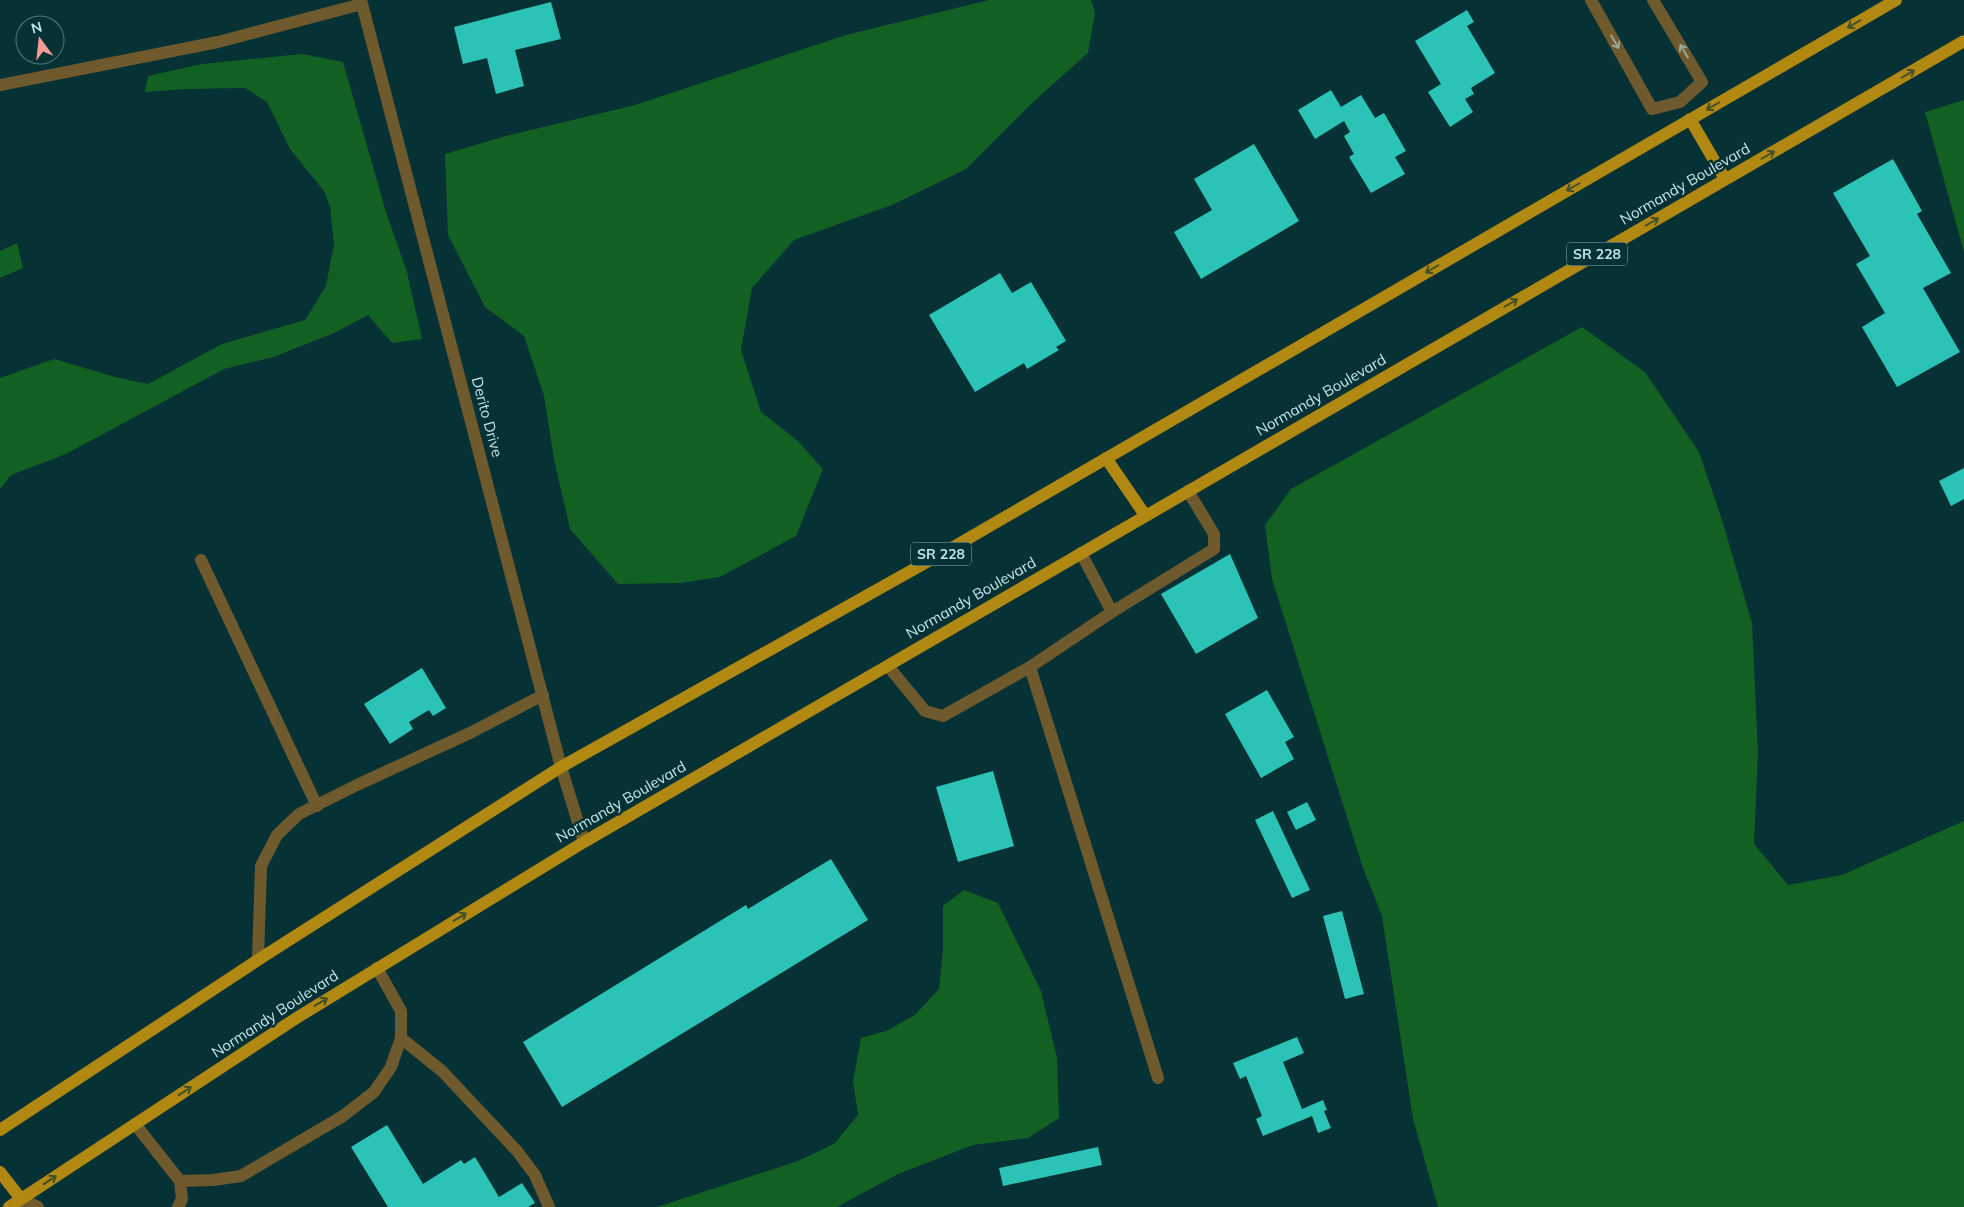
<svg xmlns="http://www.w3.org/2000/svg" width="1964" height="1207" viewBox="0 0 1964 1207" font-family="Mulish,sans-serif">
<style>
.forest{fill:#126122}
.building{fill:#2bc3b6}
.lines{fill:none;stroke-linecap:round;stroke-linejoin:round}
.minor{stroke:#6e5a2d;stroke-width:12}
.major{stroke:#b18811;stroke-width:12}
.oneway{stroke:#424f28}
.oneway2{stroke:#9ca694}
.labels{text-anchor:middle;stroke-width:5;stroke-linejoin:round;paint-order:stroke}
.shield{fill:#063135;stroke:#89aeb3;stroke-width:1}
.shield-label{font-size:14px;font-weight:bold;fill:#c1e4e9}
.street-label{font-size:15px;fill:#c1e4e9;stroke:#063135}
</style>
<rect width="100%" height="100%" fill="#063135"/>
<path class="forest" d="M 989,0 L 1091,0 L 1095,13 L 1088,53 L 1032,103 L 966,169 L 892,205 L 794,240 L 752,288 L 741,350 L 761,412 L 798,441 L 823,469 L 796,536 L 720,577 L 680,583 L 618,584 L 570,529 L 554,459 L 544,396 L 524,336 L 485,307 L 448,235 L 445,154 L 506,136 L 635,105 L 846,35 Z
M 302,54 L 343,62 L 386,212 L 407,272 L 422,339 L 392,343 L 368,315 L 332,334 L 273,357 L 224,369 L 66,454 L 11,475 L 0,489 L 0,378 L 54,359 L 115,377 L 148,384 L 222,344 L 305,320 L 326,286 L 334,244 L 330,207 L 324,191 L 290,149 L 267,102 L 245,88 L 186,89 L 145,92 L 148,76 L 202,64 Z
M 1964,100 L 1964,252 L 1925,112 Z
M 17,243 L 23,268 L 0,278 L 0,251 Z
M 1582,327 L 1645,372 L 1699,452 L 1723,523 L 1752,623 L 1758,752 L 1754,844 L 1788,885 L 1842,875 L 1964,821 L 1964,1207 L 1438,1207 L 1413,1119 L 1382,916 L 1363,868 L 1272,579 L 1265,525 L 1291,489 Z
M 964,890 L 998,903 L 1041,991 L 1057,1058 L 1059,1118 L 1028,1138 L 973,1145 L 898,1174 L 837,1207 L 657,1207 L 798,1161 L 834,1144 L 858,1115 L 853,1081 L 861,1038 L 886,1031 L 915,1015 L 939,989 L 943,949 L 943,906 Z"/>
<path class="building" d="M 551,2 L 561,39 L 515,50 L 524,86 L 496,94 L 487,58 L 463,64 L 454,27 Z
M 1467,10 L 1474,22 L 1467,26 L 1495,73 L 1471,88 L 1474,94 L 1465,99 L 1473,112 L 1450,127 L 1428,92 L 1441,84 L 1415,41 Z
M 1331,90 L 1341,107 L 1361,95 L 1375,118 L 1384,113 L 1406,151 L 1395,157 L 1405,174 L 1371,193 L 1349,157 L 1354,154 L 1344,136 L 1350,132 L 1344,121 L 1315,139 L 1298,110 Z
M 1254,144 L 1299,221 L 1201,279 L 1174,232 L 1212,210 L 1194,179 Z
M 1893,159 L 1922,211 L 1917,214 L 1951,273 L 1923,288 L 1960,352 L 1897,387 L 1862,327 L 1885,313 L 1856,264 L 1870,256 L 1833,193 Z
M 1000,273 L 1012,293 L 1031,282 L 1066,341 L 1056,347 L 1059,350 L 1027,369 L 1024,363 L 975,392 L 929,315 Z
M 1964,468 L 1964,499 L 1951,506 L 1939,481 Z
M 1230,554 L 1258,618 L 1196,654 L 1161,594 Z
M 422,668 L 446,708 L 433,716 L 429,710 L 409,722 L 413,729 L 390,744 L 364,704 Z
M 1267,690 L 1294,737 L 1285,742 L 1294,759 L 1261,778 L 1225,714 Z
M 993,771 L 1014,846 L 958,862 L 936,787 Z
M 1307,802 L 1316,820 L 1296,830 L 1287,812 Z
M 1273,811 L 1310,890 L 1292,898 L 1255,820 Z
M 831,859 L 868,920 L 562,1107 L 523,1042 L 746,905 L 748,909 Z
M 1342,911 L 1364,994 L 1345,999 L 1323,916 Z
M 1297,1037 L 1304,1053 L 1283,1062 L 1302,1109 L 1323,1100 L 1327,1110 L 1324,1111 L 1331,1128 L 1318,1133 L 1312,1116 L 1263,1136 L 1256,1119 L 1262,1116 L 1246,1076 L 1240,1079 L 1233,1063 Z
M 387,1125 L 423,1184 L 461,1160 L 464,1164 L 475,1157 L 499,1197 L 522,1183 L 535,1203 L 528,1207 L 388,1207 L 351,1147 Z
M 1098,1147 L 1102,1165 L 1003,1186 L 999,1168 Z"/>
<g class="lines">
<path class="minor" d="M 361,0 L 561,767 L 584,842
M 1591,0 L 1652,109 L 1680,102 L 1702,82 L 1653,0
M 0,85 L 218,42 L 362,4
M 201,560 L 317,806
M 1112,612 L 1214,549 L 1214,534 L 1188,491
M 888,666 L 925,711 L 943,716 L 1030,667 L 1112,612 L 1081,553
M 1030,667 L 1158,1078
M 258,959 L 261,866 L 277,835 L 299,814 L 357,785 L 472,732 L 543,695
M 401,1038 L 442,1071 L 517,1151 L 535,1175 L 549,1207
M 135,1124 L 180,1181 L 182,1199 L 178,1207
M 180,1181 L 213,1180 L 241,1176 L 343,1116 L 374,1092 L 391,1067 L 401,1038 L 401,1011 L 377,968
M 18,1207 L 21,1199 L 38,1207"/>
<path class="major" d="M 1690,119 L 1725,179
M 1106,458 L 1145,515
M 0,1130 L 264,956 L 561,767 L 957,545 L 1896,0
M 0,1172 L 21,1199
M 9,1207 L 298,1017 L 584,842 L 1964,41"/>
</g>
<defs><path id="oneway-shaft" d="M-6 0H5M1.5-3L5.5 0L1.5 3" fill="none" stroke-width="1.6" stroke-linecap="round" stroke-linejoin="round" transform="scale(1.25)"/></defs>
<g class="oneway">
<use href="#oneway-shaft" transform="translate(1854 24) rotate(150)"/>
<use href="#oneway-shaft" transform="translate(1908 74) rotate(-30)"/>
<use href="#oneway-shaft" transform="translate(1713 106) rotate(150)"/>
<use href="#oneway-shaft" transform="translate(1768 155) rotate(-30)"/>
<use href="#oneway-shaft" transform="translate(1573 187) rotate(150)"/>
<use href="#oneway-shaft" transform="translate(1652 222) rotate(-30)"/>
<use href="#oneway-shaft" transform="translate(1432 269) rotate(150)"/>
<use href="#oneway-shaft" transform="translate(1511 303) rotate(-30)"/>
<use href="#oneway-shaft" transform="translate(460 917) rotate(-31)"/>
<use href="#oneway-shaft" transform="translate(321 1002) rotate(-31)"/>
<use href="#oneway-shaft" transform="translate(185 1091) rotate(-33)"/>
<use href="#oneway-shaft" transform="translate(50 1180) rotate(-33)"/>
</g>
<g class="oneway2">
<use href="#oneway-shaft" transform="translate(1615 42) rotate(60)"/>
<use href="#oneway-shaft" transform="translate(1684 51) rotate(-121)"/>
</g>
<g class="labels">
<g class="shield">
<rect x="1567" y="242.5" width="60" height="23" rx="4"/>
<rect x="911" y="542.5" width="60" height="23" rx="4"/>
</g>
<g class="shield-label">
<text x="1597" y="259">SR 228</text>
<text x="941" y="559">SR 228</text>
</g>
<g class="street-label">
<text transform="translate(1685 184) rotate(-30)" y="5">Normandy Boulevard</text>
<text transform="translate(1321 395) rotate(-30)" y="5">Normandy Boulevard</text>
<text transform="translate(487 417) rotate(75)" y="5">Derito Drive</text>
<text transform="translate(971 598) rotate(-30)" y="5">Normandy Boulevard</text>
<text transform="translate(621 802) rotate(-30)" y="5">Normandy Boulevard</text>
<text transform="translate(275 1014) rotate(-33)" y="5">Normandy Boulevard</text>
</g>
</g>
<g transform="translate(40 40) rotate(345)"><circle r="24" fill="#063135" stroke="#51797d"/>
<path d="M0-4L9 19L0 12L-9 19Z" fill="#f59c93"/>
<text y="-8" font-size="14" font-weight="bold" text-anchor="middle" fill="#c1e4e9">N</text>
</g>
</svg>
